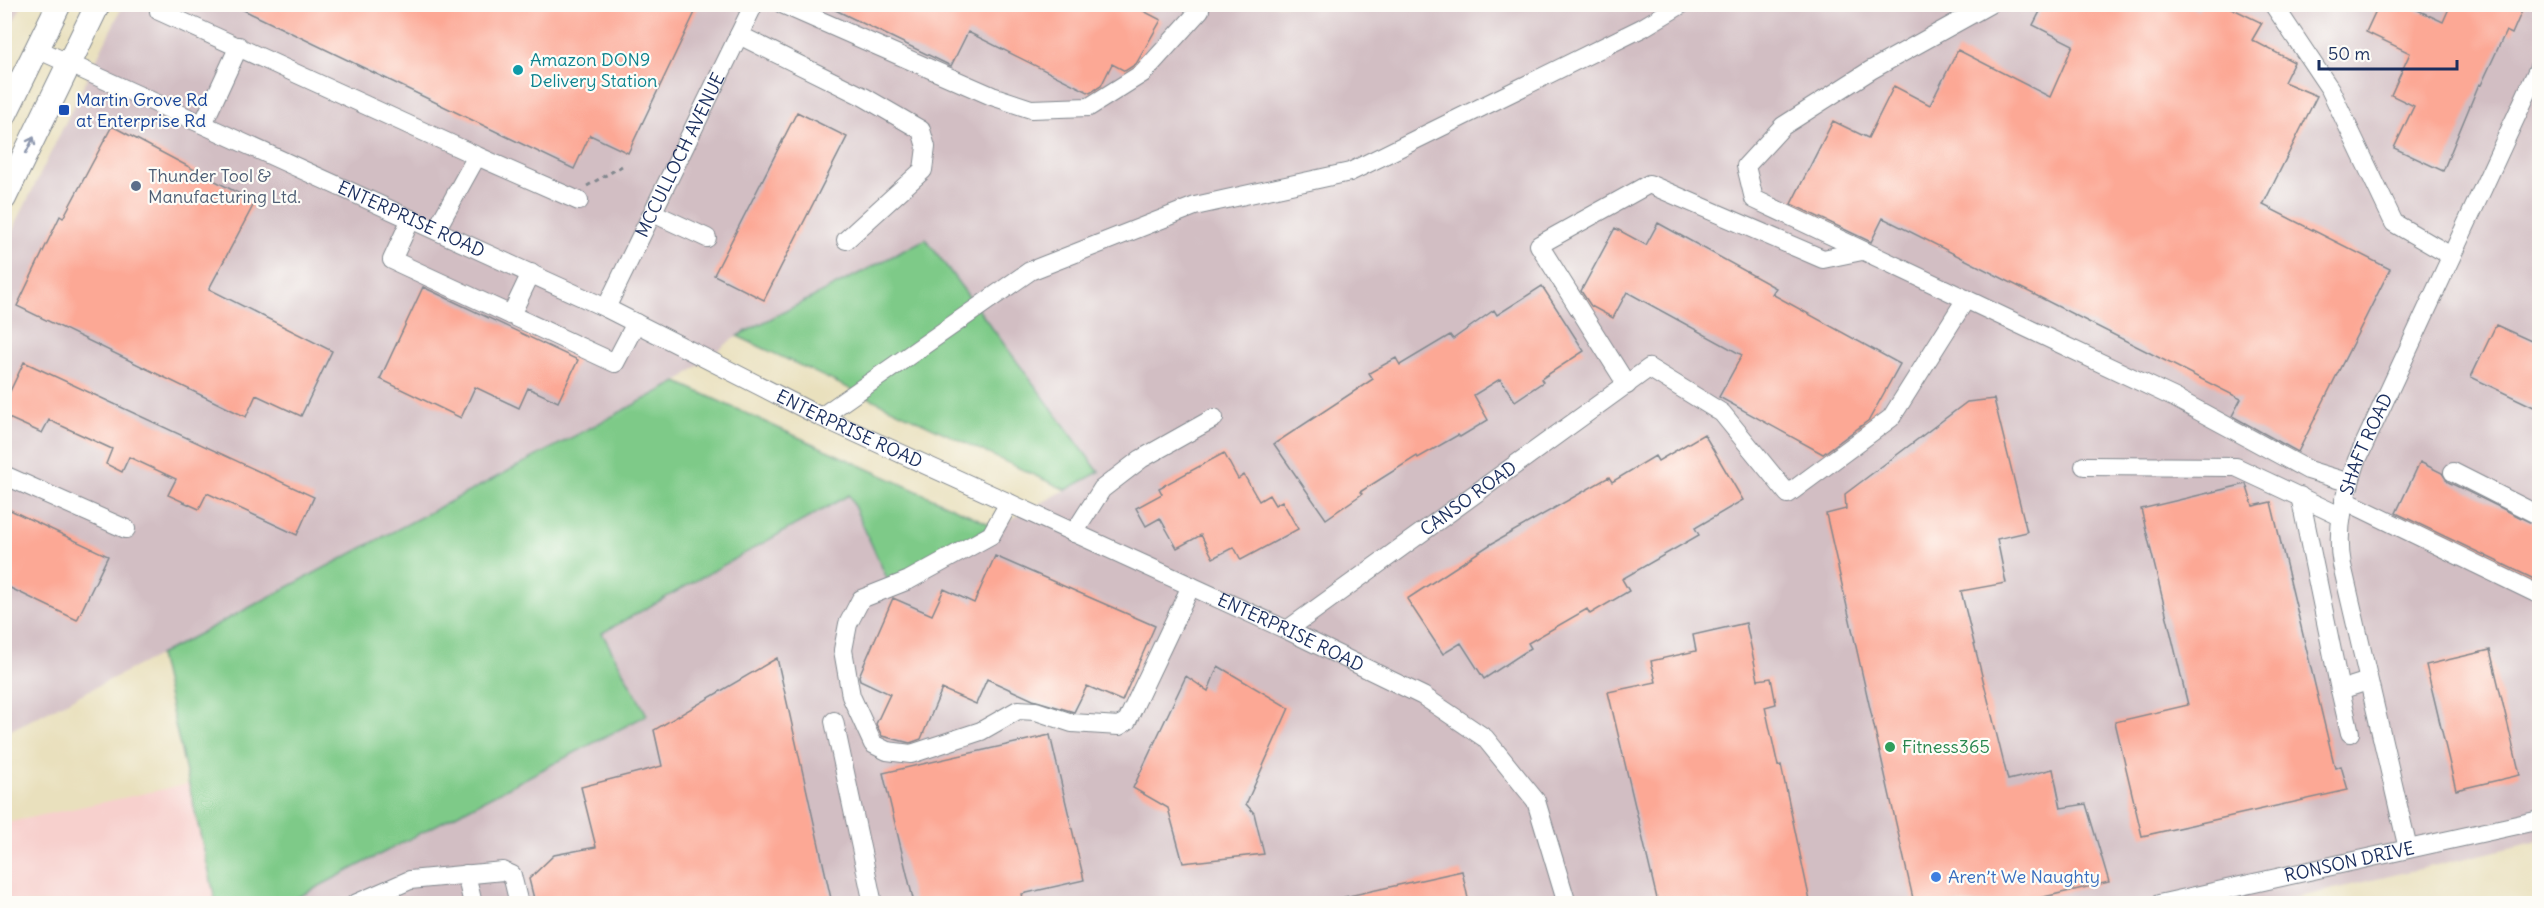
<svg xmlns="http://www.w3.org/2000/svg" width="2544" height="908" viewBox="0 0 2544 908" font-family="Delius,sans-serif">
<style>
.built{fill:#f7d0cd}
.industrial{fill:#d2bec3}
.green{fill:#7eca88;stroke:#4c7c73;stroke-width:1.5}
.building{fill:#fca895}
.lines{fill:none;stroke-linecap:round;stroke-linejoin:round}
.minor-casing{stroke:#82888e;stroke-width:20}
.major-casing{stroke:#82888e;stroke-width:26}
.path{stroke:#82888e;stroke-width:3;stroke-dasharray:4.5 4.5;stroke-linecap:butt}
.minor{stroke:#fff;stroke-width:18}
.major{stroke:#fff;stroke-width:24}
.oneway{stroke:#8d97ae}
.culture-dot{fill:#0f9aa8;stroke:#fdfcf7;stroke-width:2}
.transit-dot{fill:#1a4fb4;stroke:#fdfcf7;stroke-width:2}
.service-dot{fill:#5c6f8a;stroke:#fdfcf7;stroke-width:2}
.leisure-dot{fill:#2e9e5b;stroke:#fdfcf7;stroke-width:2}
.shop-dot{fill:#3f7fe0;stroke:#fdfcf7;stroke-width:2}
.labels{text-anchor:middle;stroke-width:4.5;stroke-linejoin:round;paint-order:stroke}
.culture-label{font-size:18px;fill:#0d838f;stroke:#fdfcf7;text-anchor:start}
.transit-label{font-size:18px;fill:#164399;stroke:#fdfcf7;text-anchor:start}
.street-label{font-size:18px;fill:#1b2f5e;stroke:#fdfcf7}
.service-label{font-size:18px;fill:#4e5e75;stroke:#fdfcf7;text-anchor:start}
.leisure-label{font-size:18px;fill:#27864d;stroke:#fdfcf7;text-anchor:start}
.shop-label{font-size:18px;fill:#366cbe;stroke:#fdfcf7;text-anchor:start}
</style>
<rect width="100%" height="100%" fill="#fdfcf7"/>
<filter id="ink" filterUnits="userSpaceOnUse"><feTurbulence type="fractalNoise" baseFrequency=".0167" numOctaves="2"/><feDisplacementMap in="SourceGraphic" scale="12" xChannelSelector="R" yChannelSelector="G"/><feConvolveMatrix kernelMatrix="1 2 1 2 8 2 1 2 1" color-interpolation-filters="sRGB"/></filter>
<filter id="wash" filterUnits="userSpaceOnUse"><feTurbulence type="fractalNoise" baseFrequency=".008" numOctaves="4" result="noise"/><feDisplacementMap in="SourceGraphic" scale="24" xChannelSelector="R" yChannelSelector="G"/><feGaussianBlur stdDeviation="1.35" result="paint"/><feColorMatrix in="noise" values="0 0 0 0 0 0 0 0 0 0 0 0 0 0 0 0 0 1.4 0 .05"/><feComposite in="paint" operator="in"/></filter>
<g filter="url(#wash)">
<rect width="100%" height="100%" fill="#e9e0bd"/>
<path class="built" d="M 188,784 L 216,903 L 5,903 L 5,823 Z"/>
<path class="industrial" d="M 5,4 L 22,5 L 5,38 L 4,5 Z
M 123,5 L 2539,5 L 2539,841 L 2270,904 L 287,903 L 647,715 L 602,633 L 849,495 L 890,584 L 1099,472 L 926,239 L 737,336 L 677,382 L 159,655 L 5,733 L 4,248 Z"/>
<path class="green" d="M 926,239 L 1099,472 L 1066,490 L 737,336 Z
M 677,382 L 994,526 L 890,585 L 849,495 L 602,633 L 647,715 L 287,903 L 216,903 L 159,655 Z"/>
<g id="blocks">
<path class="building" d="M 231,4 L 699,4 L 628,153 L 590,135 L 574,169 Z
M 823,4 L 1130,4 L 1161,20 L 1136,64 L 1125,71 L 1112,64 L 1101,86 L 1090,93 L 968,32 L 951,66 Z
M 2044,4 L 2186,4 L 2198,11 L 2202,4 L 2223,4 L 2262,23 L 2252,40 L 2294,62 L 2284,82 L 2317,96 L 2263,205 L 2390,269 L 2298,452 L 2232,416 L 2241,399 L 1883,218 L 1871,242 L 1791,204 L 1833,121 L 1868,138 L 1894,86 L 1930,105 L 1958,50 L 2050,97 L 2073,45 L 2033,25 Z
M 2379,4 L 2405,4 L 2443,22 L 2451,4 L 2525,4 L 2512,34 L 2506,31 L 2481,85 L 2479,84 L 2443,171 L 2394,148 L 2414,106 L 2391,95 L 2410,53 L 2366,32 Z
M 797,112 L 847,137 L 764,300 L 714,275 Z
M 112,126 L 255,202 L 209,289 L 332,351 L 301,416 L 256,395 L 246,417 L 17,306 L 60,216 L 63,218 Z
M 1658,223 L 1776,288 L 1772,294 L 1900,364 L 1869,420 L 1823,454 L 1719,397 L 1742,355 L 1627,292 L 1613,318 L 1591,306 L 1581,291 L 1615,228 L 1646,245 Z
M 1542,286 L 1584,351 L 1541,379 L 1543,382 L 1515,401 L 1500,379 L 1474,395 L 1488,420 L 1460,437 L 1458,435 L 1418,458 L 1417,456 L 1360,492 L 1362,494 L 1326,519 L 1274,444 L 1373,379 L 1369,373 L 1396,358 L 1400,365 L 1450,335 L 1453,339 L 1494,310 L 1497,315 Z
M 423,287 L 578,360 L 558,402 L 528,388 L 519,408 L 475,387 L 461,418 L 380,379 Z
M 2496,325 L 2540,345 L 2540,410 L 2471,377 Z
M 24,362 L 314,497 L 297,535 L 207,493 L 199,509 L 168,495 L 176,479 L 129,457 L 122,472 L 106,464 L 112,449 L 49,420 L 42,433 L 4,416 L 4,404 Z
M 1994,399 L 2027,532 L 1997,539 L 2006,583 L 1961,591 L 2008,780 L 2053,769 L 2061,808 L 2086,804 L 2109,882 L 2018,903 L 1914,903 L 1826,514 L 1846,509 L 1845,494 L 1967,402 Z
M 1704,434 L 1743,500 L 1695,528 L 1699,535 L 1622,579 L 1629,591 L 1590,614 L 1587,609 L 1528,643 L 1531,648 L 1484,679 L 1461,643 L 1443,654 L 1407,599 L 1491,544 L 1609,477 L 1612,482 L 1655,456 L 1658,461 Z
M 1224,453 L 1238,479 L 1244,475 L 1259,501 L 1269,495 L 1275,505 L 1282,501 L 1298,529 L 1241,560 L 1234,547 L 1213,558 L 1201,535 L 1177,548 L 1160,518 L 1146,526 L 1136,508 L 1162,494 L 1159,488 Z
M 2420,462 L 2442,473 L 2448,482 L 2540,527 L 2540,573 L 2536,580 L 2396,513 Z
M 2246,484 L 2253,506 L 2271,502 L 2335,768 L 2341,766 L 2348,790 L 2142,836 L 2115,722 L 2188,705 L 2141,509 Z
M 4,507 L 108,556 L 77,620 L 4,585 Z
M 995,556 L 1155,626 L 1122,701 L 1087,686 L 1074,712 L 1033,700 L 987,679 L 976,704 L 942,689 L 921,739 L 910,743 L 882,736 L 876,724 L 890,694 L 860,680 L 859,676 L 893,598 L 932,615 L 944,589 L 974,603 Z
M 1746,623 L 1758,680 L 1771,678 L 1776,704 L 1765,707 L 1778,766 L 1781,765 L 1810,901 L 1799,903 L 1658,903 L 1608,692 L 1656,682 L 1651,661 L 1696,651 L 1693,635 Z
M 2490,650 L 2520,775 L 2456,790 L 2426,665 Z
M 777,658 L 832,903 L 535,903 L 529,879 L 554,855 L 596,847 L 581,787 L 662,766 L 654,730 Z
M 1218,666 L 1289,708 L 1246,804 L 1254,813 L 1264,854 L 1183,863 L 1168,808 L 1133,788 L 1186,676 L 1208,691 Z
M 1050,735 L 1084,880 L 1022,894 L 1024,903 L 914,903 L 883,773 Z
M 1462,871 L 1469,903 L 1345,903 L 1344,897 Z"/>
</g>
</g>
<g filter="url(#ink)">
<use href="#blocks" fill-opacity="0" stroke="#82888e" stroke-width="1.5"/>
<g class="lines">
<g class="minor-casing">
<g id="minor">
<path d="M 782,4 L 992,96 L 1031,109 L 1089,107 L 1143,73 L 1200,10 L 1199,4"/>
<path d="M 1990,4 L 1871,70 L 1783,126 L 1746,166 L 1754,199 L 2175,398 L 2308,470 L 2350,483"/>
<path d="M 2273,4 L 2330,89 L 2394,223 L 2451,256"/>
<path d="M 159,11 L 477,156 L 436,230"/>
<path d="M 739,35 L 864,97 L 921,130 L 926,147 L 923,170 L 846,240"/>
<path id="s1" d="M 37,49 L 606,308 L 821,417 L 1287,630 L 1423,696 L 1485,738 L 1536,801 L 1567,904"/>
<path d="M 203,124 L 239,46"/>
<path d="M 477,156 L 579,201"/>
<path d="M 653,213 L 707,238"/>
<path d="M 411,219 L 392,260 L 615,363 L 636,323"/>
<path id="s2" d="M 606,308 L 754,4"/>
<path d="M 511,315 L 531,273"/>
<path d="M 1627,385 L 1539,245 L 1649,184 L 1823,259 L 1862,251"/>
<path d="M 821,417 L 1030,271 L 1195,206 L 1350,172 L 1642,28 L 1682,4"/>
<path d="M 2084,466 L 2236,467 L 2340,516"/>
<path d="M 2453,472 L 2540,516"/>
<path d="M 4,475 L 126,529"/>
<path d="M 2300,496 L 2340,690"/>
<path d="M 2344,500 L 2540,595"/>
<path d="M 1009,503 L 991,535 L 909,580 L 861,599 L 848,624 L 843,650 L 851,696 L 873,744 L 887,751 L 911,754 L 981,731 L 1018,710 L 1036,711 L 1072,723 L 1119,726 L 1127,721 L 1191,586"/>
<path d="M 1074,533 L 1102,489 L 1141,459 L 1214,418"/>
<path id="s3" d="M 1287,630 L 1649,368 L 1722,413 L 1788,494 L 1891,418 L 1966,299"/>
<path d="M 834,721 L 873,904"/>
<path d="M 2350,733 L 2340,690 L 2368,681"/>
<path id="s4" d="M 2408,849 L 2342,565 C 2335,527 2345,496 2357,460 L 2540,65"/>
<path d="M 466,874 L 473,904"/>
<path d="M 355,904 L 410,880 L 503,871 L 512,875 L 519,904"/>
<path id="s5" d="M 2159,904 L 2540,820"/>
</g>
</g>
<g class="major-casing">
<path id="major" d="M 4,116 L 59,4
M 4,198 L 98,4"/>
</g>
<path class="path" d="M 587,186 L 622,166"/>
<use href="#minor" class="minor"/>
<use href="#major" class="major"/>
</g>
<defs><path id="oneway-shaft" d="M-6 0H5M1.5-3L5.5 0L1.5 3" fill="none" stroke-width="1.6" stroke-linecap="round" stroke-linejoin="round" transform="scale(1.5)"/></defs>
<use class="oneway" href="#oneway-shaft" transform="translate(30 145) rotate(-64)"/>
</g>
<circle class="culture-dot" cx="518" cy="70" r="6"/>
<rect class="transit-dot" x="58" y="104" width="12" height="12" rx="3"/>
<circle class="service-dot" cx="136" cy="186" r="6"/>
<circle class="leisure-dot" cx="1890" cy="747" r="6"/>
<circle class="shop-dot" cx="1936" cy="877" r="6"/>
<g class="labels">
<g class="culture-label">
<text x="530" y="66">Amazon DON9<tspan x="530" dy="21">Delivery Station</tspan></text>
</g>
<g class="transit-label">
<text x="76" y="106">Martin Grove Rd<tspan x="76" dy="21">at Enterprise Rd</tspan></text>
</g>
<g class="street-label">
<text dy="6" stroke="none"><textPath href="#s2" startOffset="170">MCCULLOCH AVENUE</textPath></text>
<text dy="6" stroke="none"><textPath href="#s1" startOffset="411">ENTERPRISE ROAD</textPath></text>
<text dy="6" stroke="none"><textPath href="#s1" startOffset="897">ENTERPRISE ROAD</textPath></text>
<text dy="6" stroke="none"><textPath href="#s4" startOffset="417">SHAFT ROAD</textPath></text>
<text dy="6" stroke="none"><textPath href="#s3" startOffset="224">CANSO ROAD</textPath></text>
<text dy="6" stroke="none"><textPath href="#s1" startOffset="1383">ENTERPRISE ROAD</textPath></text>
<text dy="6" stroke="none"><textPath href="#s5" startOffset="195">RONSON DRIVE</textPath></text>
</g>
<g class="service-label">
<text x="148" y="182">Thunder Tool &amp;<tspan x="148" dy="21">Manufacturing Ltd.</tspan></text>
</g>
<g class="leisure-label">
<text x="1902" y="753">Fitness365</text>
</g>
<g class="shop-label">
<text x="1948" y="883">Aren’t We Naughty</text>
</g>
</g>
<rect width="2544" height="908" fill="none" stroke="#fdfcf7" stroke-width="24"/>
<path d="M2319 60v9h138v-9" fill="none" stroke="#1b2f5e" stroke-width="3"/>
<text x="2328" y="60" font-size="18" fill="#1b2f5e" stroke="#fdfcf7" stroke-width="4.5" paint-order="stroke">50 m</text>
</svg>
